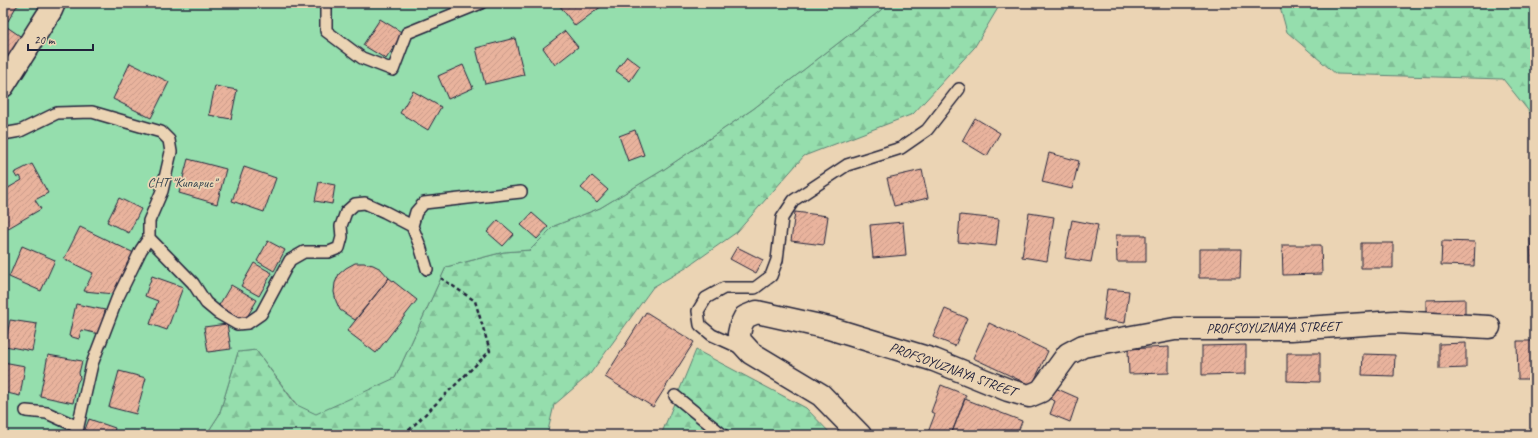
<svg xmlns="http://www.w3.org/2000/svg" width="1538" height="438" viewBox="0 0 1538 438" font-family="Caveat,sans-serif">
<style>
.forest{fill:url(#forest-firs);stroke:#5c8074}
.garden{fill:#95dead;stroke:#5c8074}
.building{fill:url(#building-hatch);stroke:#22223b}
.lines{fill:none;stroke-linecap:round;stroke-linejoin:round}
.service-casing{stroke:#22223b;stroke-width:14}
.minor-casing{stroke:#22223b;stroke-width:25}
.path{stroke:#22223b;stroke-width:2.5;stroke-dasharray:4 3;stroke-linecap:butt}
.service{stroke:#ebd4b4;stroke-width:11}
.minor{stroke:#ebd4b4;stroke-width:22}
.labels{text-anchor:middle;stroke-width:3.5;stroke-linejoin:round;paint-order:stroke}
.park-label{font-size:14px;fill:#394852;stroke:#ebd4b4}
.street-label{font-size:14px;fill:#22223b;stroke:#ebd4b4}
</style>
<defs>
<pattern id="forest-firs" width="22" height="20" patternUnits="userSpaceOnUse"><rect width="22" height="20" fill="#95dead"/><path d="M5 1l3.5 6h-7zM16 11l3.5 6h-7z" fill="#80be96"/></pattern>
<pattern id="building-hatch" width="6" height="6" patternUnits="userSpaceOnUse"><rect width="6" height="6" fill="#e9b39d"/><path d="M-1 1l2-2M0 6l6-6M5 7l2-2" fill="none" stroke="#c89a88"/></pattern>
</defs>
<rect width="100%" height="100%" fill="#ebd4b4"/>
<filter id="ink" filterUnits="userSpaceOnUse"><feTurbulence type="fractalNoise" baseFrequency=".025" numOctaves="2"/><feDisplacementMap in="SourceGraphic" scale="8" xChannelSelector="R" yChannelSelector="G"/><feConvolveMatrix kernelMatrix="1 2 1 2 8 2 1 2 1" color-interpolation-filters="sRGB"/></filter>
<g filter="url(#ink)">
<path class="forest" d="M 890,3 L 1001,3 L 974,48 L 913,114 L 804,156 L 737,232 L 686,268 L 653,287 L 590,374 L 554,405 L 547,435 L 206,435 L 219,415 L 238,352 L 256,350 L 296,405 L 395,378 L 446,267 L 504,252 L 530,250 L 554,226 L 600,208 L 663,170 L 753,109 Z
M 1279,3 L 1535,3 L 1535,119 L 1503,79 L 1336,74 L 1287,32 Z
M 696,350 L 806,408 L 832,435 L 661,435 Z"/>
<path class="garden" d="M 3,3 L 890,3 L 753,109 L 663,170 L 600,208 L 554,226 L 530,250 L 504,252 L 446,267 L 395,378 L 316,414 L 297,405 L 256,350 L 238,352 L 219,415 L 206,435 L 3,435 Z"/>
<path class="building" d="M 3,3 L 22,3 L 16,7 L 8,21 L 3,19 Z
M 564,3 L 606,3 L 575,26 L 560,6 Z
M 660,3 L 672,3 L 665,9 Z
M 380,19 L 403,33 L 386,59 L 363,45 Z
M 7,27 L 26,40 L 3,72 L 3,32 Z
M 565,31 L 578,47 L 555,65 L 543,48 Z
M 515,38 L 524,75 L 485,84 L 476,48 Z
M 627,56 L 640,66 L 630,81 L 616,71 Z
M 130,63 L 169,82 L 151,118 L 113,99 Z
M 463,65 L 473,88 L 448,99 L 438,76 Z
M 215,86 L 237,90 L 231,119 L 209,115 Z
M 413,91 L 441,107 L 428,130 L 400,113 Z
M 975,118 L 1000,133 L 987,156 L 962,141 Z
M 635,130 L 644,155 L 628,161 L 619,136 Z
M 1049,153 L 1079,161 L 1072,189 L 1042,182 Z
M 188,159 L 226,169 L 217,204 L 179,193 Z
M 32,164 L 48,193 L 35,200 L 41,209 L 5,230 L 3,226 L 3,191 L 22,180 L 20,176 L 17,178 L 14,173 Z
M 244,167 L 276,178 L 264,212 L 232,201 Z
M 922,170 L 928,198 L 894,206 L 887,178 Z
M 592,176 L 608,190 L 597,202 L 581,188 Z
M 319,182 L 335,185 L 332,204 L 315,201 Z
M 119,198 L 141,209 L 129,233 L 107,222 Z
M 795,212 L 828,216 L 824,245 L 791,241 Z
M 532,213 L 548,227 L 537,239 L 521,225 Z
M 1029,213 L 1054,217 L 1047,261 L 1022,257 Z
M 960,215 L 999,219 L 996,246 L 958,242 Z
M 498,220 L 514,234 L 503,246 L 487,232 Z
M 1072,220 L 1098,225 L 1091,262 L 1065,258 Z
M 903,222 L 906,255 L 873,258 L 870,225 Z
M 80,227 L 134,253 L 114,294 L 84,291 L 93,273 L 64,259 Z
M 1116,235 L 1146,235 L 1146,262 L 1117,262 Z
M 1535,238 L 1535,268 L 1531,268 L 1530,239 Z
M 268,241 L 285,250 L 274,271 L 257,261 Z
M 1442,241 L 1475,242 L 1474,266 L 1441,265 Z
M 1361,243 L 1393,243 L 1393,268 L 1361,268 Z
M 1282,245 L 1321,245 L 1322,274 L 1283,275 Z
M 22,246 L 55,260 L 41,291 L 9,277 Z
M 737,247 L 763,260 L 756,273 L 730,259 Z
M 1199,249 L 1241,249 L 1240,278 L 1199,278 Z
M 254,263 L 272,273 L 259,296 L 241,286 Z
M 355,263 L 364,263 L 373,265 L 381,269 L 389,278 L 355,320 L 340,310 L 336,301 L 334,292 L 335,283 L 339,274 L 346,268 Z
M 152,276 L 183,287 L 167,330 L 150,324 L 158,301 L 145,296 Z
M 389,278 L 417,300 L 376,353 L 347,331 Z
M 231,285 L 257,300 L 244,322 L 218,307 Z
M 1107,289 L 1129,291 L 1125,323 L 1103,320 Z
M 1465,299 L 1465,315 L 1426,314 L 1426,300 Z
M 76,304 L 105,310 L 100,334 L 81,330 L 79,339 L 69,336 Z
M 945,309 L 967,318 L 955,346 L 933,337 Z
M 646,312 L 694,342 L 653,407 L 605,377 Z
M 10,320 L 37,324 L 32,351 L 5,346 Z
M 989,323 L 1048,351 L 1032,386 L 973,358 Z
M 227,324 L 231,349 L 208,352 L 204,327 Z
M 1517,341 L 1535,341 L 1535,379 L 1518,379 Z
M 1466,343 L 1466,368 L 1439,369 L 1439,344 Z
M 1246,345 L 1246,374 L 1202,375 L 1202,346 Z
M 1169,347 L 1169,373 L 1129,374 L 1128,349 Z
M 1287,353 L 1320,353 L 1320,382 L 1287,381 Z
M 1363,354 L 1395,355 L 1394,376 L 1362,375 Z
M 48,355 L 82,361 L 79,373 L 80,378 L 77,383 L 73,403 L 40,396 Z
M 3,362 L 25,366 L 20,396 L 3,392 Z
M 119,371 L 146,378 L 136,414 L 109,407 Z
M 941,385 L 966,395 L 951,435 L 927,435 L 935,414 L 931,412 Z
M 1053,387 L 1078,398 L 1070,422 L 1050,414 L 1055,401 L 1048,398 Z
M 965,399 L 1022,421 L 1017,435 L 951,435 Z
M 3,418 L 7,419 L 3,435 Z
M 89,419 L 115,428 L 113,435 L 83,435 Z"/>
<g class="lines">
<g class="service-casing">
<path id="service" d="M 326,3 L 326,31 L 362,58 L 393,70 L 407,33 L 481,3
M 3,134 L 20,131 L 57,113 L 92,112 L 161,132 L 169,140 L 171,152 L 162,191 L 149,221 L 149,238 L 141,250 L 117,299 L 92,364 L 76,435
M 412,226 L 416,212 L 424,203 L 521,192
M 149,238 L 193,283 L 206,303 L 218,313 L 237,324 L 248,323 L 261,314 L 290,260 L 304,252 L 329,252 L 339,248 L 342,237 L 341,226 L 346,212 L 355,204 L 365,203 L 385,212 L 412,226 L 420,246 L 427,269
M 743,349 L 712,335 L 700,325 L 698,311 L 706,298 L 724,288 L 755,288 L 771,276 L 777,260 L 782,218 L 794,200 L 847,165 L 901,148 L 927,130 L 959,89
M 675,396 L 723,435
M 26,411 L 47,413 L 78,427"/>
</g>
<g class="minor-casing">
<path id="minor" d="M 3,86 L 51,10 L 54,3
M 860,435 L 821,395 L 751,353 L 740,341 L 739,334 L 741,325 L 745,317 L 757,312 L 829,328 L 934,360 L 1008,390 L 1029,396 L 1041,391 L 1068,354 L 1083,346 L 1175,329 L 1291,329 L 1395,322 L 1489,327"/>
</g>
<path class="path" d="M 404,435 L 490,351 L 475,301 L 441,278"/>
<use href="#service" class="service"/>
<use href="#minor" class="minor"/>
</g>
</g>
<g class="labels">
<g class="park-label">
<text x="182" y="187">СНТ "Кипарис"</text>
</g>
<g class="street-label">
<text transform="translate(1273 327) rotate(-1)" y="5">PROFSOYUZNAYA STREET</text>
<text transform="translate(953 369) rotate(20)" y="5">PROFSOYUZNAYA STREET</text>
</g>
</g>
<rect width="1538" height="438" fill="none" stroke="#ebd4b4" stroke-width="16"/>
<rect x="8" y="8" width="1522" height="422" fill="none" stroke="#22223b" stroke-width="1.5" filter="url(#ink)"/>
<path d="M28 44v6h65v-6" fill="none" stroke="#22223b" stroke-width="2"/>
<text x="34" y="44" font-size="12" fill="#22223b" stroke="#ebd4b4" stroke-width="3" paint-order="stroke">20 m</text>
</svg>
